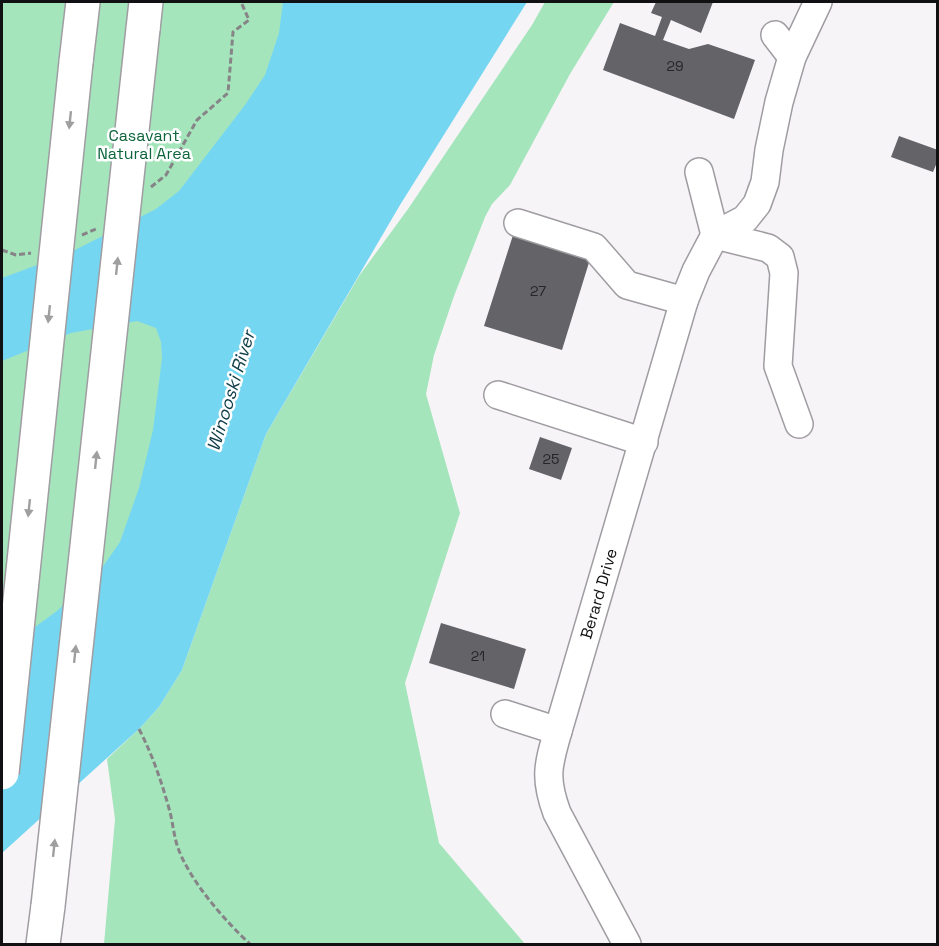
<svg xmlns="http://www.w3.org/2000/svg" width="939" height="946" viewBox="0 0 939 946" font-family="'Space Grotesk',sans-serif">
<style>
.green{fill:#a5e5bc}
.water{fill:#75d6f1}
.building{fill:#636368}
.lines{fill:none;stroke-linecap:round;stroke-linejoin:round}
.minor-casing{stroke:#a09da2;stroke-width:30}
.highway-casing{stroke:#a09da2;stroke-width:36}
.path{stroke:#868487;stroke-width:3;stroke-dasharray:6 3;stroke-linecap:butt}
.minor{stroke:#fff;stroke-width:27}
.highway{stroke:#fff;stroke-width:33}
.highway-bridge-casing{stroke:#a09da2;stroke-width:36;stroke-linecap:butt}
.highway-bridge{stroke:#fff;stroke-width:33}
.oneway{fill:#a09fa0}
.labels{text-anchor:middle;stroke-width:5;stroke-linejoin:round;paint-order:stroke}
.number-label{font-size:14px;fill:#262528}
.park-label{font-size:16px;fill:#0e653c;stroke:#fff}
.street-label{font-size:16px;fill:#111012;stroke:#fff}
.water-label{font-size:18px;font-style:italic;fill:#0e3c47;stroke:#fff}
</style>
<rect width="100%" height="100%" fill="#f7f4f8"/>
<path class="green" d="M 2,2 L 358,2 L 144,578 L 2,685 Z
M 545,2 L 614,2 L 570,74 L 510,185 L 492,204 L 485,217 L 454,296 L 434,355 L 426,394 L 460,513 L 405,683 L 439,843 L 525,944 L 104,944 L 115,819 L 107,759 L 139,729 L 159,707 L 182,670 L 266,434 L 359,276 L 408,209 L 532,25 Z"/>
<path class="water" d="M 283,2 L 527,2 L 400,205 L 266,434 L 182,670 L 159,707 L 139,729 L 2,853 L 2,651 L 57,611 L 99,572 L 120,542 L 139,488 L 153,430 L 162,358 L 161,342 L 156,328 L 137,321 L 71,333 L 2,361 L 2,278 L 67,254 L 156,209 L 179,191 L 245,105 L 265,75 L 279,33 Z"/>
<path class="building" d="M 656,2 L 713,2 L 701,33 L 671,20 L 663,40 L 689,49 L 708,44 L 755,60 L 734,119 L 603,70 L 620,23 L 655,36 L 662,17 L 651,13 Z
M 899,136 L 938,150 L 938,160 L 933,172 L 891,157 Z
M 514,232 L 591,256 L 562,350 L 484,326 Z
M 540,437 L 572,448 L 561,480 L 529,469 Z
M 441,623 L 526,649 L 514,689 L 429,663 Z"/>
<g class="lines">
<g class="minor-casing">
<g id="minor">
<path d="M 775,35 L 792,57"/>
<path d="M 699,172 L 715,235"/>
<path d="M 518,223 L 594,247 L 627,285 L 684,301"/>
<path d="M 715,235 L 745,219 L 757,204 L 765,182 L 769,150 L 779,102 L 792,57 L 818,2"/>
<path d="M 715,235 L 768,248 L 780,257 L 784,273 L 778,366 L 799,424"/>
<path d="M 498,395 L 644,442"/>
<path d="M 505,714 L 558,731"/>
<path id="s1" d="M 627,944 L 557,813 C 544,778 548,765 558,731 L 684,301 L 696,271 L 715,235"/>
</g>
</g>
<g class="highway-casing">
<path id="highway" d="M 143,29 L 146,2
M 76,62 L 83,2
M 43,944 L 48,906"/>
</g>
<path class="path" d="M 151,187 L 166,175 L 197,120 L 228,93 L 233,32 L 249,20 L 241,2
M 82,235 L 96,229
M 2,250 L 16,255 L 31,253
M 139,729 C 153,756 162,783 170,812 C 173,824 174,837 178,848 C 190,881 225,921 250,944"/>
<use href="#minor" class="minor"/>
<use href="#highway" class="highway"/>
<g class="highway-bridge-casing">
<path id="highway-bridge" d="M 2,773 L 76,62
M 48,906 L 143,29"/>
</g>
<use href="#highway-bridge" class="highway-bridge"/>
</g>
<defs><path id="oneway-solid" d="M-6-.8H1V-3.2L6.5 0L1 3.2V.8H-6Z" transform="scale(1.5)"/></defs>
<g class="oneway">
<use href="#oneway-solid" transform="translate(70 120) rotate(96)"/>
<use href="#oneway-solid" transform="translate(117 266) rotate(-84)"/>
<use href="#oneway-solid" transform="translate(49 314) rotate(96)"/>
<use href="#oneway-solid" transform="translate(96 460) rotate(-84)"/>
<use href="#oneway-solid" transform="translate(29 508) rotate(96)"/>
<use href="#oneway-solid" transform="translate(75 654) rotate(-84)"/>
<use href="#oneway-solid" transform="translate(54 848) rotate(-84)"/>
</g>
<g class="labels">
<g class="number-label">
<text x="675" y="71">29</text>
<text x="538" y="296">27</text>
<text x="551" y="464">25</text>
<text x="478" y="661">21</text>
</g>
<g class="park-label">
<text x="144" y="141">Casavant<tspan x="144" dy="18">Natural Area</tspan></text>
</g>
<g class="street-label">
<text dy="6" stroke="none"><textPath href="#s1" startOffset="376">Berard Drive</textPath></text>
</g>
<g class="water-label">
<text transform="translate(231 391) rotate(-73)" y="6">Winooski River</text>
</g>
</g>
<rect width="939" height="946" fill="none" stroke="#111012" stroke-width="6"/>
</svg>
